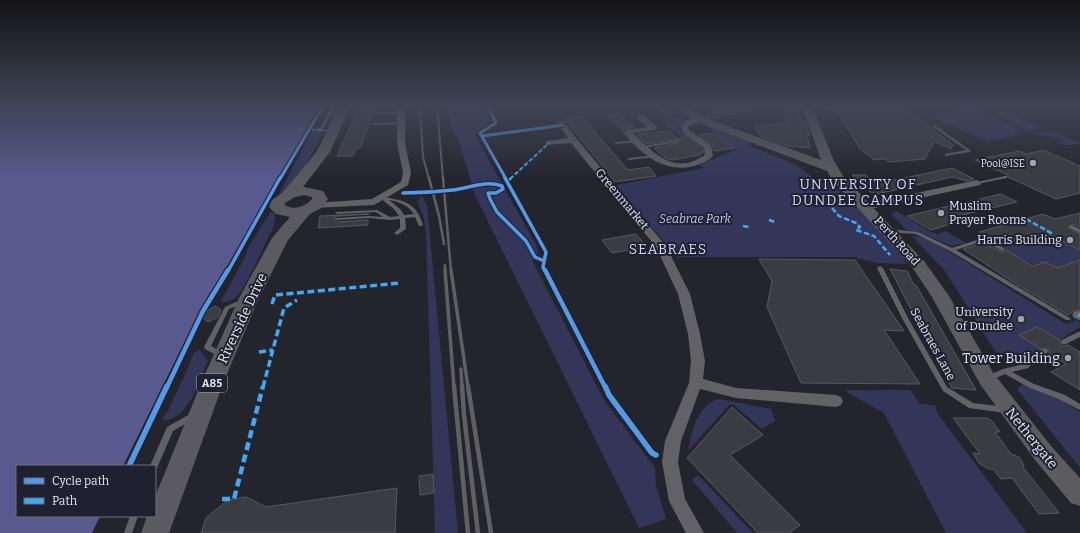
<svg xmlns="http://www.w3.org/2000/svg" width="1080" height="533" viewBox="0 0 1080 533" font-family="Bitter,serif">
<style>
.green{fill:#343659}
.water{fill:#585a8f}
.building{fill:#3b3b42;stroke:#585960}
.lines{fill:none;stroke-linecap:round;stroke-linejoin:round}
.lane{fill:#626266;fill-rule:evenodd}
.street{fill:#626266;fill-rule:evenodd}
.secondary{fill:#5b5b60;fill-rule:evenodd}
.primary{fill:#5a5a60;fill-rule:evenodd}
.rail-far3{stroke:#606063;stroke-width:2}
.rail-far2{stroke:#606063;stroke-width:2.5}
.rail-far1{stroke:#606063;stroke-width:3.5}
.rail{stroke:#606063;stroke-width:4.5}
.quiet-far3{stroke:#3fa9f5;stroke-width:2;stroke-dasharray:4.5 2;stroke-linecap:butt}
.quiet-far2{stroke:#3fa9f5;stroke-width:2.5;stroke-dasharray:5.5 2.5;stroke-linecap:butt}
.quiet-far1{stroke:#3fa9f5;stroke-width:3.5;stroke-dasharray:7 3.5;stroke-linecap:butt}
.quiet{stroke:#3fa9f5;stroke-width:4.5;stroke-dasharray:8 4.5;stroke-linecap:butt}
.cycleway-far3-casing{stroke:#202130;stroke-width:5}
.cycleway-far2-casing{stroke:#202130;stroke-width:5.5}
.cycleway-far1-casing{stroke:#202130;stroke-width:7}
.cycleway-casing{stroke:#202130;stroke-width:8}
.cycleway-far3{stroke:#5399e6;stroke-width:3}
.cycleway-far2{stroke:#5399e6;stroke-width:3.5}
.cycleway-far1{stroke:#5399e6;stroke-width:4.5}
.cycleway{stroke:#5399e6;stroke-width:5.5}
.poi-dot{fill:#a0a1ab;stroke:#202130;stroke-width:1.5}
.labels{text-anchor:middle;stroke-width:4;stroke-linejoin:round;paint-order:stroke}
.far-poi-label{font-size:10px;fill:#e3e4ef;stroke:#202130;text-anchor:end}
.shield{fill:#202130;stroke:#a8aab6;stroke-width:1}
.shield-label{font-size:11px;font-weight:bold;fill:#e3e4ef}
.street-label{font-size:12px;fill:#e3e4ef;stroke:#202130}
.poi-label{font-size:12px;fill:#e3e4ef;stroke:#202130;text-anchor:end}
.park-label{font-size:12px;font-style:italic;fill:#c1c5f8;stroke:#202130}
.quarter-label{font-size:14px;letter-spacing:1px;fill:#d3d6f3;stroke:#202130}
.near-street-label{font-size:14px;fill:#e3e4ef;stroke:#202130}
.near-poi-label{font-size:14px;fill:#e3e4ef;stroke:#202130;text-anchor:end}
</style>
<rect width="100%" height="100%" fill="#24242c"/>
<path class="green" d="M 448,106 L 484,106 L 491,120 L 490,123 L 476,132 L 475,135 L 536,245 L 538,252 L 538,258 L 532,260 L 604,400 L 655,468 L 656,485 L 666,519 L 639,528 L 475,195 L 458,138 L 451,127 Z
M 949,106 L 975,106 L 1021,131 L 1014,133 L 1018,135 L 987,141 L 928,115 L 956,110 Z
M 1002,111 L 1038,125 L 1035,127 L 1042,128 L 1027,131 L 995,114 Z
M 686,116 L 679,125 L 678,129 L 706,152 L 700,152 L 661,122 L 668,121 L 666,119 Z
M 699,125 L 709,126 L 753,142 L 747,145 L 795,164 L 819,182 L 826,179 L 844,195 L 841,203 C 847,207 853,206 859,209 C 867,213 901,255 907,264 L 877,263 L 853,257 L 677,257 L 616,185 L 704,168 L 698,165 L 736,150 L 707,126 Z
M 313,129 L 324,132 L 298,179 L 282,193 L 280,192 Z
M 1052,131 L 1080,143 L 1080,144 L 1068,145 L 1056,144 L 1063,141 L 1057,138 L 1033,134 Z
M 422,196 L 427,206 L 458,533 L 435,533 L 426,231 L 423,215 L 417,202 Z
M 896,211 L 931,232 L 937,234 L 946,231 L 966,243 L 951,246 L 926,235 L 906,230 L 893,216 L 892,213 Z
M 270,213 L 274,213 L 275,216 L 274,225 C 268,238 245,289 236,297 C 233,300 227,302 222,302 L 221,301 L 247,253 L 246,251 Z
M 1044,233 L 1080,250 L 1080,269 L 1057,268 L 1045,262 L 1034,265 L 995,244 L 1004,247 L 1023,241 L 1021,240 Z
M 911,235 L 927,239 L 937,244 L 1066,324 L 1079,320 L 1080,327 L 1060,340 L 1037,327 L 1020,335 L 1042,350 L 1015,360 L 995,351 L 945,271 Z
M 198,350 L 200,350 L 208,361 C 198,382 191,416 164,421 L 163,418 L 168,411 L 191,361 L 190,361 L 194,353 Z
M 1023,384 L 1061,399 L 1080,412 L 1080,468 L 1017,389 Z
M 846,390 L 910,390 L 920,404 L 935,405 L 937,413 L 1027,533 L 946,533 L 884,413 L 848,393 Z
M 719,399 L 771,409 L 775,421 L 762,429 L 734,405 L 730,404 L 688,451 C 692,431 697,405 719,399 Z
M 698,475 L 753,533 L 737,533 L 692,480 Z"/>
<path class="water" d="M 0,106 L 320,106 L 194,323 L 123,466 L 17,466 L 17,516 L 100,516 L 92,533 L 0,533 Z"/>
<path class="building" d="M 360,106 L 373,106 L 372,109 L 375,109 L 360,148 L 356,149 L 353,156 L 337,156 Z
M 723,106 L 750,106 L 750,111 L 709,118 L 705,116 L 716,107 L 723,112 L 728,111 Z
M 783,106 L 797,106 L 801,122 L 805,122 L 810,135 L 806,135 L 811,148 L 787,146 L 760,136 L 755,127 L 787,123 Z
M 824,106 L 880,106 L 868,108 L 868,110 L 871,111 L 895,108 L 898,106 L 902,106 L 953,145 L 951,149 L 934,141 L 925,159 L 889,162 L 885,159 L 874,160 L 860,149 L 839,114 Z
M 619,114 L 634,127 L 622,130 L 607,116 Z
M 582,117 L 628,170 L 649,167 L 656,176 L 615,182 L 565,119 Z
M 669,131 L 678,139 L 686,137 L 703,149 L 703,153 L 699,153 L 700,155 L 672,160 L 664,157 L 654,148 L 678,143 L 680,140 L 677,139 L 649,144 L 645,143 L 637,134 Z
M 714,133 L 734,148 L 714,151 L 712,144 L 699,135 Z
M 1043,150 L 1080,166 L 1080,193 L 1056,199 L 1008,177 L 1008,175 L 975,160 L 1019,151 L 1026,154 Z
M 952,168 L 974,179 L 967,181 L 952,177 L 877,194 L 870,192 L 852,175 L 866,175 L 876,184 Z
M 1001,194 L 1017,202 L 958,216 L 965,220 L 931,230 L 907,216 Z
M 1080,213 L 1080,227 L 1073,224 L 1068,227 L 1080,234 L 1080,250 L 1048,234 L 1032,239 L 1024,239 L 1002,245 L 979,232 L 1043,214 L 1055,219 Z
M 369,214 L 337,216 L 334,218 L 337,222 L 368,220 L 368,225 L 318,228 L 320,216 Z
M 636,234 L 647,247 L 612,253 L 602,240 Z
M 984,243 L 1001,252 L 1006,250 L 1033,266 L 1045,262 L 1057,268 L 1080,260 L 1080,310 L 1074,311 L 1068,315 L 1016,284 L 963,249 Z
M 759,259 L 855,260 L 904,331 L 884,330 L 920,384 L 801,383 L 767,307 L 772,281 Z
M 890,269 L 907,271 L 914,285 L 916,285 L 976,390 L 952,388 Z
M 215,306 L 221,310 L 218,317 L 208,322 L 202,317 L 205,312 Z
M 1037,327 L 1060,340 L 1060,343 L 1062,346 L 1068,345 L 1080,352 L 1080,390 L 1051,372 L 1066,364 L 1049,353 L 1049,350 L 1047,348 L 1041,349 L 1019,335 Z
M 732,407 L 763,435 L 730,455 L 800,525 L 789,533 L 758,533 L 687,458 Z
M 953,418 L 987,418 L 992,421 L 1000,432 L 995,432 L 1011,454 L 1019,457 L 1024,465 L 1023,467 L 1059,513 L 1039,514 L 1012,478 L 1001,479 L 993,469 L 988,469 L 979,463 L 973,453 L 980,454 Z
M 433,474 L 434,493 L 420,495 L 419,476 Z
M 397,488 L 395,533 L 201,533 L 206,518 L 228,500 L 246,497 L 266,507 Z"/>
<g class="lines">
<path class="lane" d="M 332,106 L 336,106 L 323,129 L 334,132 L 332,133 L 320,131 L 319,130 Z
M 378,106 L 393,106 C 390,108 381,108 378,106 Z
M 658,106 L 667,106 L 667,107 L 662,108 L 672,115 L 669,116 L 658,108 Z
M 717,106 L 721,106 L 727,110 L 724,111 Z
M 890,106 L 897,106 L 895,107 L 871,110 L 869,109 L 871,108 Z
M 377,112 L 401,112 L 403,113 L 401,114 L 377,114 Z
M 401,122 L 403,123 L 402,124 L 373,125 L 371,124 L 373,123 Z
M 933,125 L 935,125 L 971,151 L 969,152 L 945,156 L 945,154 L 966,150 L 933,127 Z
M 637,140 L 639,141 L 638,142 L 616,144 L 614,143 L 616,142 Z
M 677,140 L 679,141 L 678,142 L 644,148 L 642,147 L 644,146 Z
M 654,155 L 656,156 L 655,157 L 629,160 L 627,159 L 629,158 Z
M 1005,176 L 1007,176 L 1007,178 L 977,184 L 975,183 L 977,182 Z
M 381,197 C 386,197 390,198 394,199 C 411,202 418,209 423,225 L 421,226 L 419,226 L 415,217 L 405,218 L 406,229 L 397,235 L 394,233 L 400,228 L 400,219 L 390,220 L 369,218 L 337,220 L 335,219 L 337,218 L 369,216 L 383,217 L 376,212 L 337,214 L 335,213 L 337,212 L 377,210 L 390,217 L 399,216 L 394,209 L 381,199 ZM 389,200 C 399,202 408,205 414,214 L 404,215 L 400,209 Z
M 1072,225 L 1080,229 L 1080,233 L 1070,228 L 1069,227 L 1070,226 Z
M 889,229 L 918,232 L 952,248 L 983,238 L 987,238 L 1005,249 L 1002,251 L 1000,250 L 984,241 L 956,250 L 1070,318 L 1071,319 L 1070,320 L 1066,320 L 950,251 L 924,238 L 915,234 L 887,232 L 886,231 L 887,230 Z
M 880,266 L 883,268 L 908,318 L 947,387 L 973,403 L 1006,407 L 1009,408 L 1010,410 L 1009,412 L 1006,413 L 969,408 L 943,391 L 902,318 L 877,268 Z
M 243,299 L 245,300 L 246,301 L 245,302 L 229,309 L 211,346 L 224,353 L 225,355 L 224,357 L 220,357 L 205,349 L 204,347 L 225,307 Z
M 1078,332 L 1080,332 L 1080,337 L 1066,344 L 1062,344 L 1061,342 L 1062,340 Z
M 1043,349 L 1047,349 L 1048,351 L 1047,353 L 1039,357 L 1028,368 L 1012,372 L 1034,384 L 1065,395 L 1080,404 L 1080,410 L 1059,399 L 1030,388 L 1005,374 L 989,381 L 987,380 L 986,378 L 987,376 L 1003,369 L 1024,364 L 1035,353 Z
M 192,413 L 195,414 L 196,416 L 195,418 L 173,431 L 157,468 L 155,469 L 155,466 L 150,466 L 167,427 Z
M 130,516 L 138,516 L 132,533 L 124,533 Z"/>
<path class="street" d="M 397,106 L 405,106 L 405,142 L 411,173 L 408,185 L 374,205 L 312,208 L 310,206 L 315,203 L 372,199 L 401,182 L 403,173 L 397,142 Z
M 637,114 L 643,114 L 658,128 L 654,130 L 633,133 C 655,154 674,176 705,155 L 704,148 L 683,133 L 680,125 L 686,120 L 702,117 L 702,121 L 688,126 L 689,130 L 711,145 L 713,156 C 708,161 701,164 694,166 C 665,174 641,154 623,132 L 627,130 L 648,127 L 637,118 Z
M 558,121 L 564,121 L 576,138 L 666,246 L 690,294 L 700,334 L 705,361 L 703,379 L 736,388 L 836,395 L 841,397 L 843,401 L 841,405 L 836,407 L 736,398 L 700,389 L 681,441 L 678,462 L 685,499 L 704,533 L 686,533 L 669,501 L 662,462 L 665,441 L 689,383 L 691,361 L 688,334 L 678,294 L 656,247 L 571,143 L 546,145 L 546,141 L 568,138 L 557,123 Z
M 977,180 L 981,183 L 980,185 L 865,210 L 860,207 L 865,204 Z
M 1078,311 L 1080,311 L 1080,320 L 1074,318 L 1072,315 L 1074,312 Z"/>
<path class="secondary" d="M 674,106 L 685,106 L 703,117 L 821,160 L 802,106 L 812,106 L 833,159 L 843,176 L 924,261 L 949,296 L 994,374 L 1051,446 L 1080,478 L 1080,506 L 1071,503 L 1035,460 L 980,384 L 932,297 L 912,267 L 833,181 L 827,171 L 695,121 Z"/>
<path class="primary" d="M 339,106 L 350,106 L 330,152 L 303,187 L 323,191 L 328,199 L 323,207 L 310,214 L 288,240 L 259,298 L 224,381 L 169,533 L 141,533 L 147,516 L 155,516 L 155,497 L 202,381 L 239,298 L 272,238 L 290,217 L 276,214 L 269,207 L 272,200 L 284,191 L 317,151 ZM 304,195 L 312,197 L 312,199 C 306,206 294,211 285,205 L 285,203 L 295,197 Z"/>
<path class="rail-far3" d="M 420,106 L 423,157 L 429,179
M 437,106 L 443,179"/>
<path class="rail-far2" d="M 429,178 L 439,216 L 444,244
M 443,178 L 451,271
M 445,265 L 445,271"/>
<path class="rail-far1" d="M 445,270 L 454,387
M 451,270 L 468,387
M 461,369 L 462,387"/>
<path class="rail" d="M 454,386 L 468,533
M 462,386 L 464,415 L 478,533
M 468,386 L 491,533"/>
<path class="quiet-far3" d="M 310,129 L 321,130
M 510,179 L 549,143"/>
<path class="quiet-far2" d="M 507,182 L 511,178
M 832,208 L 839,216 L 856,223 L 860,227 L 856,230 L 874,236 L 890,255
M 1026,219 L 1053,234
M 769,220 L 775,222
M 743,226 L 749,227"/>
<path class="quiet-far1" d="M 272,304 L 275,295 L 400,283
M 1078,315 L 1080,316
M 259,352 L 273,350
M 263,387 L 284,308 L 297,300"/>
<path class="quiet" d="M 222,499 L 234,499 L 263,386"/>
<g class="cycleway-far3-casing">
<path id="cycleway-far3" d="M 488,106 L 496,123 L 480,133 L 506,179
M 482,136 L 563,125
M 280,179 L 323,106"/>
</g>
<g class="cycleway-far2-casing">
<path id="cycleway-far2" d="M 505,178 L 546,252 L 543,267 L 545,271
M 403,193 C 420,193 436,192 453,190 C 469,188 486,180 502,186 L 503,189 L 496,193 L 488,193 L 490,199 L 497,212 L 526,241 L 535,257 L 544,261
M 228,271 L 280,178"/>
</g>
<g class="cycleway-far1-casing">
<path id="cycleway-far1" d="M 545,270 L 605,387
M 167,387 L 203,311 L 228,270"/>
</g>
<g class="cycleway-casing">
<path id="cycleway" d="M 605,386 L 609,395 L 652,453 L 656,455
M 129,466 L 167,386"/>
</g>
<use href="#cycleway-far3" class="cycleway-far3"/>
<use href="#cycleway-far2" class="cycleway-far2"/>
<use href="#cycleway-far1" class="cycleway-far1"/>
<use href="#cycleway" class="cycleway"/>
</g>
<linearGradient id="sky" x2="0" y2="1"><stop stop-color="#141418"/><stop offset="0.59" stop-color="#3f4556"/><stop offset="1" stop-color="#3f4556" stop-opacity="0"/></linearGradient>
<rect width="1080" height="180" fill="url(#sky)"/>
<g class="poi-dot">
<circle cx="1033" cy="163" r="4"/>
<circle cx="941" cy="213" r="4"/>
<circle cx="1070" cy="240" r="4"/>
<circle cx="1021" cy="319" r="4"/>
<circle cx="1068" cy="358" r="4"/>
</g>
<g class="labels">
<g class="far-poi-label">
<text x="1025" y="167">Pool@ISE</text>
</g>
<rect class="shield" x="197" y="374" width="30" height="18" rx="3"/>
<g class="shield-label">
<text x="212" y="387">A85</text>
</g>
<g class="street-label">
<text transform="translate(622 199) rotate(50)" y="4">Greenmarket</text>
<text transform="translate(897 241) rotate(48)" y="4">Perth Road</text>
<text transform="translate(933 344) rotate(61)" y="4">Seabraes Lane</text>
</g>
<g class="poi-label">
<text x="949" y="210" text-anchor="start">Muslim<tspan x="949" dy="14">Prayer Rooms</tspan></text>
<text x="1062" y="244">Harris Building</text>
<text x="1013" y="316">University<tspan x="1013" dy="14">of Dundee</tspan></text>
</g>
<g class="park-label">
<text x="695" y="223">Seabrae Park</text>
</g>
<g class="quarter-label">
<text x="858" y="189">UNIVERSITY OF<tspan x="858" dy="16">DUNDEE CAMPUS</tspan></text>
<text x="668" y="254">SEABRAES</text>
</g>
<g class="near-street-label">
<text transform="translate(242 318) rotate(-65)" y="5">Riverside Drive</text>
<text transform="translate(1032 438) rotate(51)" y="5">Nethergate</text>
</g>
<g class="near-poi-label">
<text x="1060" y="363">Tower Building</text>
</g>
</g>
<rect x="16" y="465" width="140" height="52" fill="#202130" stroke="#6e6f7c"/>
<rect x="24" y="478" width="20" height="6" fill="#5399e6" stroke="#6e6f7c"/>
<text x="52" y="485" font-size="12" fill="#e3e4ef">Cycle path</text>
<rect x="24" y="498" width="20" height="6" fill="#3fa9f5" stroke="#6e6f7c"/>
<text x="52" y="505" font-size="12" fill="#e3e4ef">Path</text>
</svg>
